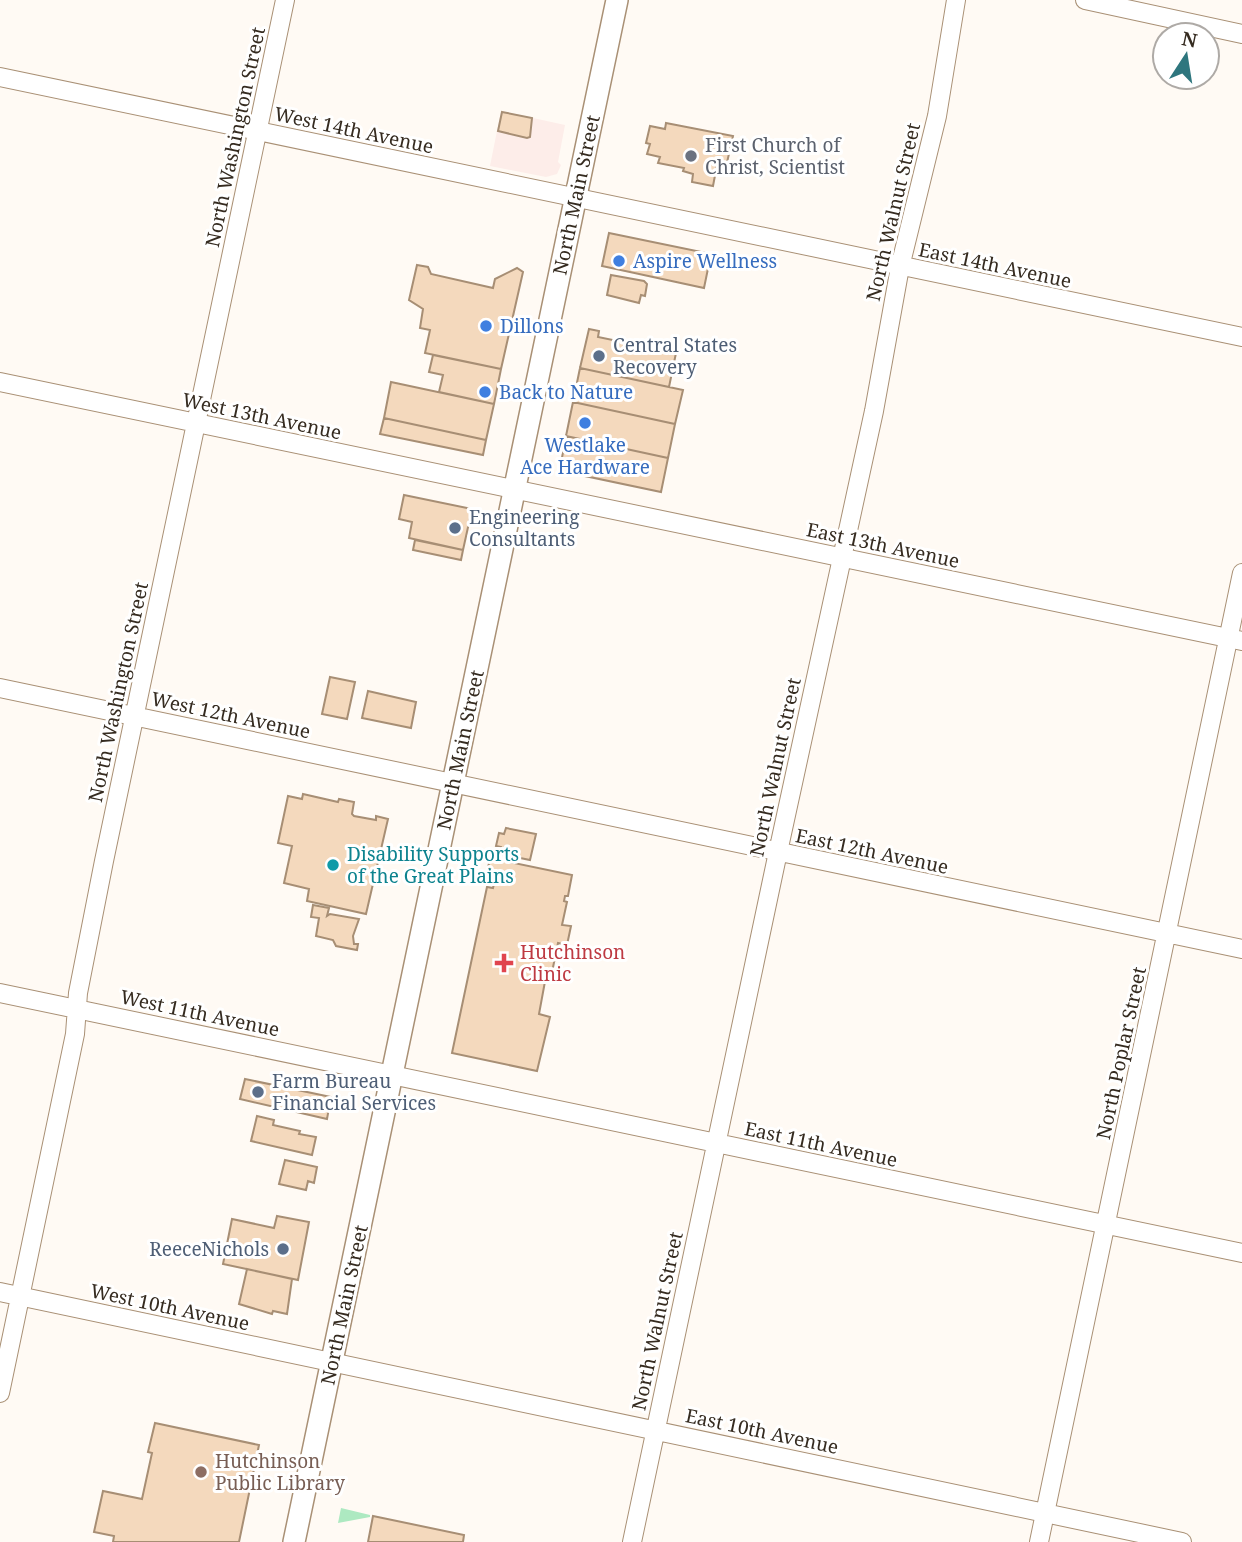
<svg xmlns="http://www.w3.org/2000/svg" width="1242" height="1542" viewBox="0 0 1242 1542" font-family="'Noto Serif',serif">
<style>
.commercial{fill:#fdede9}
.green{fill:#ade9c1}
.building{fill:#f4d9bd;stroke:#a78e74;stroke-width:2}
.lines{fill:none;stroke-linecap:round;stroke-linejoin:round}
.minor-casing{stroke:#a99075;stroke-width:20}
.major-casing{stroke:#a99075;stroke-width:24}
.minor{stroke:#fff;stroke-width:18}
.major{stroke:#fff;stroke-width:21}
.worship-dot{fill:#6b7280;stroke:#fff;stroke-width:2.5}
.shop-dot{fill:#3f7fe0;stroke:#fff;stroke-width:2.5}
.service-dot{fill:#5c6f8a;stroke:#fff;stroke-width:2.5}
.culture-dot{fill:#0f9aa8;stroke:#fff;stroke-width:2.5}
.health-dot{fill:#e0444e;stroke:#fff;stroke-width:2.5}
.education-dot{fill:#8d6e63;stroke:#fff;stroke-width:2.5}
.labels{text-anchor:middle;stroke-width:6;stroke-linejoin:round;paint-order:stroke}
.street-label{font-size:19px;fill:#352b20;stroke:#fff}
.worship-label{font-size:19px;fill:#5b616d;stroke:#fff;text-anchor:start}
.shop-label{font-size:19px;fill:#366cbe;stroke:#fff;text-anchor:start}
.service-label{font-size:19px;fill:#4e5e75;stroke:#fff;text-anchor:start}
.culture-label{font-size:19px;fill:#0d838f;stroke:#fff;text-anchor:start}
.health-label{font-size:19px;fill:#be3a42;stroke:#fff;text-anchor:start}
.education-label{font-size:19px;fill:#785e54;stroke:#fff;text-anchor:start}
</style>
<rect width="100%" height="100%" fill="#fffaf4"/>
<path class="commercial" d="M 501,111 L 565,125 L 558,162 L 561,165 L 557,174 L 546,177 L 490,166 Z"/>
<path class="green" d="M 341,1508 L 370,1515 L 370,1517 L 338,1523 Z"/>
<path class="building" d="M 502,112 L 532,118 L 530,137 L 527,138 L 498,131 Z
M 666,123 L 733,136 L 726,167 L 717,165 L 713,186 L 692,182 L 693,174 L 683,171 L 684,168 L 658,163 L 660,157 L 647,154 L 650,144 L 646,143 L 650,126 L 665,129 Z
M 609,233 L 711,254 L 704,288 L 602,266 Z
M 417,265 L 428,267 L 431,274 L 493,288 L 495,279 L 517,268 L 523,272 L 501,369 L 425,353 L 430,330 L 420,328 L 423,309 L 409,300 Z
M 611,275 L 644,281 L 647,284 L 645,296 L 641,295 L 639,303 L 607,295 Z
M 589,329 L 599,331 L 598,337 L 676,353 L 669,387 L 580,368 Z
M 433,355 L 501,369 L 494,404 L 439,392 L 443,375 L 429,372 Z
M 580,368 L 683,390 L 675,424 L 573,402 Z
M 391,382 L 494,404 L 486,440 L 384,418 Z
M 573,402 L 675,424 L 668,458 L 566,436 Z
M 384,418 L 486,440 L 483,455 L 380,434 Z
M 566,436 L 668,458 L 661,492 L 566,472 L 561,463 Z
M 404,495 L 472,509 L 463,550 L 409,538 L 412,522 L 399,519 Z
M 415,540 L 463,550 L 461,560 L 413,550 Z
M 330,677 L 355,682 L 347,719 L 322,714 Z
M 368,691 L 416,702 L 411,728 L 362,718 Z
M 303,794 L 338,802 L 339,799 L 354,802 L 352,814 L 354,816 L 376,820 L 376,816 L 388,819 L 366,914 L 307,901 L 309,889 L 284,883 L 292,846 L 278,843 L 288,796 L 302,799 Z
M 506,828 L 536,834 L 530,860 L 500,854 L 501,847 L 496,846 L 499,833 L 504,834 Z
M 490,858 L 572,875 L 568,896 L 565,896 L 564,901 L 567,902 L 562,925 L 571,926 L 567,945 L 558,943 L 551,977 L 546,976 L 539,1014 L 550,1017 L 537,1071 L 452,1053 L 487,887 L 493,888 L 495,880 L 486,878 Z
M 313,905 L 329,908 L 327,916 L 330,914 L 359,919 L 353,936 L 354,944 L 358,944 L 357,950 L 336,946 L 333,940 L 316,936 L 319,918 L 311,917 Z
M 245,1079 L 331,1097 L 327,1119 L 240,1099 Z
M 257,1116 L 274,1120 L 273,1125 L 300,1131 L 299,1134 L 316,1137 L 312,1155 L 251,1141 Z
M 285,1160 L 317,1167 L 314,1183 L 308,1181 L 306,1190 L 279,1184 Z
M 277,1216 L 309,1222 L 298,1280 L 223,1264 L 232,1219 L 274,1228 Z
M 247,1269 L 292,1279 L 287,1314 L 273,1311 L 272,1314 L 239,1304 Z
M 155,1423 L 259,1445 L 239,1542 L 113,1542 L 114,1536 L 94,1532 L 103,1491 L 142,1499 L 152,1453 L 148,1452 Z
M 373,1516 L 464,1535 L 463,1542 L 368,1542 Z"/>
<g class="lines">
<g class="minor-casing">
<path id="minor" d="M 1085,0 L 1242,34
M 0,77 L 1242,337
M 0,382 L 1242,641
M 0,688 L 1242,949
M 0,993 L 1242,1253
M 0,1292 L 1182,1542
M 0,1393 L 75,1034 L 78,993 L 104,861 L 285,0
M 632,1542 L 778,852 L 874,411 L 900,267 L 937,116 L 956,0
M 1039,1542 L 1242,573"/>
</g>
<g class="major-casing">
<path id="major" d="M 294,1542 L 617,0"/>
</g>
<use href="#minor" class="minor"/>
<use href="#major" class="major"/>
</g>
<circle class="worship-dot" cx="691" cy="156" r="7"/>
<g class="shop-dot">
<circle cx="619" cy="261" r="7"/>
<circle cx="486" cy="326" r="7"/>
<circle cx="485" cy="392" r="7"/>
<circle cx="585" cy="423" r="7"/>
</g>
<g class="service-dot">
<circle cx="599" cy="356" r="7"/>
<circle cx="455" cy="528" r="7"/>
<circle cx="258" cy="1092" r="7"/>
<circle cx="283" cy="1249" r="7"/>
</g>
<circle class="culture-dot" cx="333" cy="865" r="7"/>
<path class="health-dot" d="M500.5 952.5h7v7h7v7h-7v7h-7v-7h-7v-7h7z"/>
<circle class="education-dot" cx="201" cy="1472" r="7"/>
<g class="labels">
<g class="street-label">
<text transform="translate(354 130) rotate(12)" y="7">West 14th Avenue</text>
<text transform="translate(235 137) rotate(-78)" y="7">North Washington Street</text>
<text transform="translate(576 195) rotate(-78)" y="7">North Main Street</text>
<text transform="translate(893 212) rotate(-77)" y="7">North Walnut Street</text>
<text transform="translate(995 265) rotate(12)" y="7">East 14th Avenue</text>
<text transform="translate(262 416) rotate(12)" y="7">West 13th Avenue</text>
<text transform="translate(883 545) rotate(12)" y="7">East 13th Avenue</text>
<text transform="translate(118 692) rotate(-78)" y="7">North Washington Street</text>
<text transform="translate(231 715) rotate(12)" y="7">West 12th Avenue</text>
<text transform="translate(460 750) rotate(-78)" y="7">North Main Street</text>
<text transform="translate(775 767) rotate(-78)" y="7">North Walnut Street</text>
<text transform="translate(872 851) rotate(12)" y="7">East 12th Avenue</text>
<text transform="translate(200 1013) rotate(12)" y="7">West 11th Avenue</text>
<text transform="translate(1121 1053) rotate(-78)" y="7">North Poplar Street</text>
<text transform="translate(821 1144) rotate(12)" y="7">East 11th Avenue</text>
<text transform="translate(344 1305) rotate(-78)" y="7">North Main Street</text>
<text transform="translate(170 1307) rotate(12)" y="7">West 10th Avenue</text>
<text transform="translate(657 1321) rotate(-78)" y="7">North Walnut Street</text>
<text transform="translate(762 1431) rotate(12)" y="7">East 10th Avenue</text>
</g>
<g class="worship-label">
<text x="705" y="152">First Church of<tspan x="705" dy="22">Christ, Scientist</tspan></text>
</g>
<g class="shop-label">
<text x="633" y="268">Aspire Wellness</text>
<text x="500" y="333">Dillons</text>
<text x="499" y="399">Back to Nature</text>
<text x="585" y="452" text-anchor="middle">Westlake<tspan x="585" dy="22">Ace Hardware</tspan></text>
</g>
<g class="service-label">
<text x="613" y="352">Central States<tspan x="613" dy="22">Recovery</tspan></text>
<text x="469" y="524">Engineering<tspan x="469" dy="22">Consultants</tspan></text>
<text x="272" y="1088">Farm Bureau<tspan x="272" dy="22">Financial Services</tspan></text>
<text x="269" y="1256" text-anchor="end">ReeceNichols</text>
</g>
<g class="culture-label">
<text x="347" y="861">Disability Supports<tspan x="347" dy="22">of the Great Plains</tspan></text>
</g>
<g class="health-label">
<text x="520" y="959">Hutchinson<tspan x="520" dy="22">Clinic</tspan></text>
</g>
<g class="education-label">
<text x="215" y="1468">Hutchinson<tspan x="215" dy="22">Public Library</tspan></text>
</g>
</g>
<g transform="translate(1186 56) rotate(12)"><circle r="33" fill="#ffffff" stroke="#aeaaa6" stroke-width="2"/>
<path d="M0-5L12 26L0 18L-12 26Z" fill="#2e767e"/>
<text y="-10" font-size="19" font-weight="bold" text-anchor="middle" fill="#352b20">N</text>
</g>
</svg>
